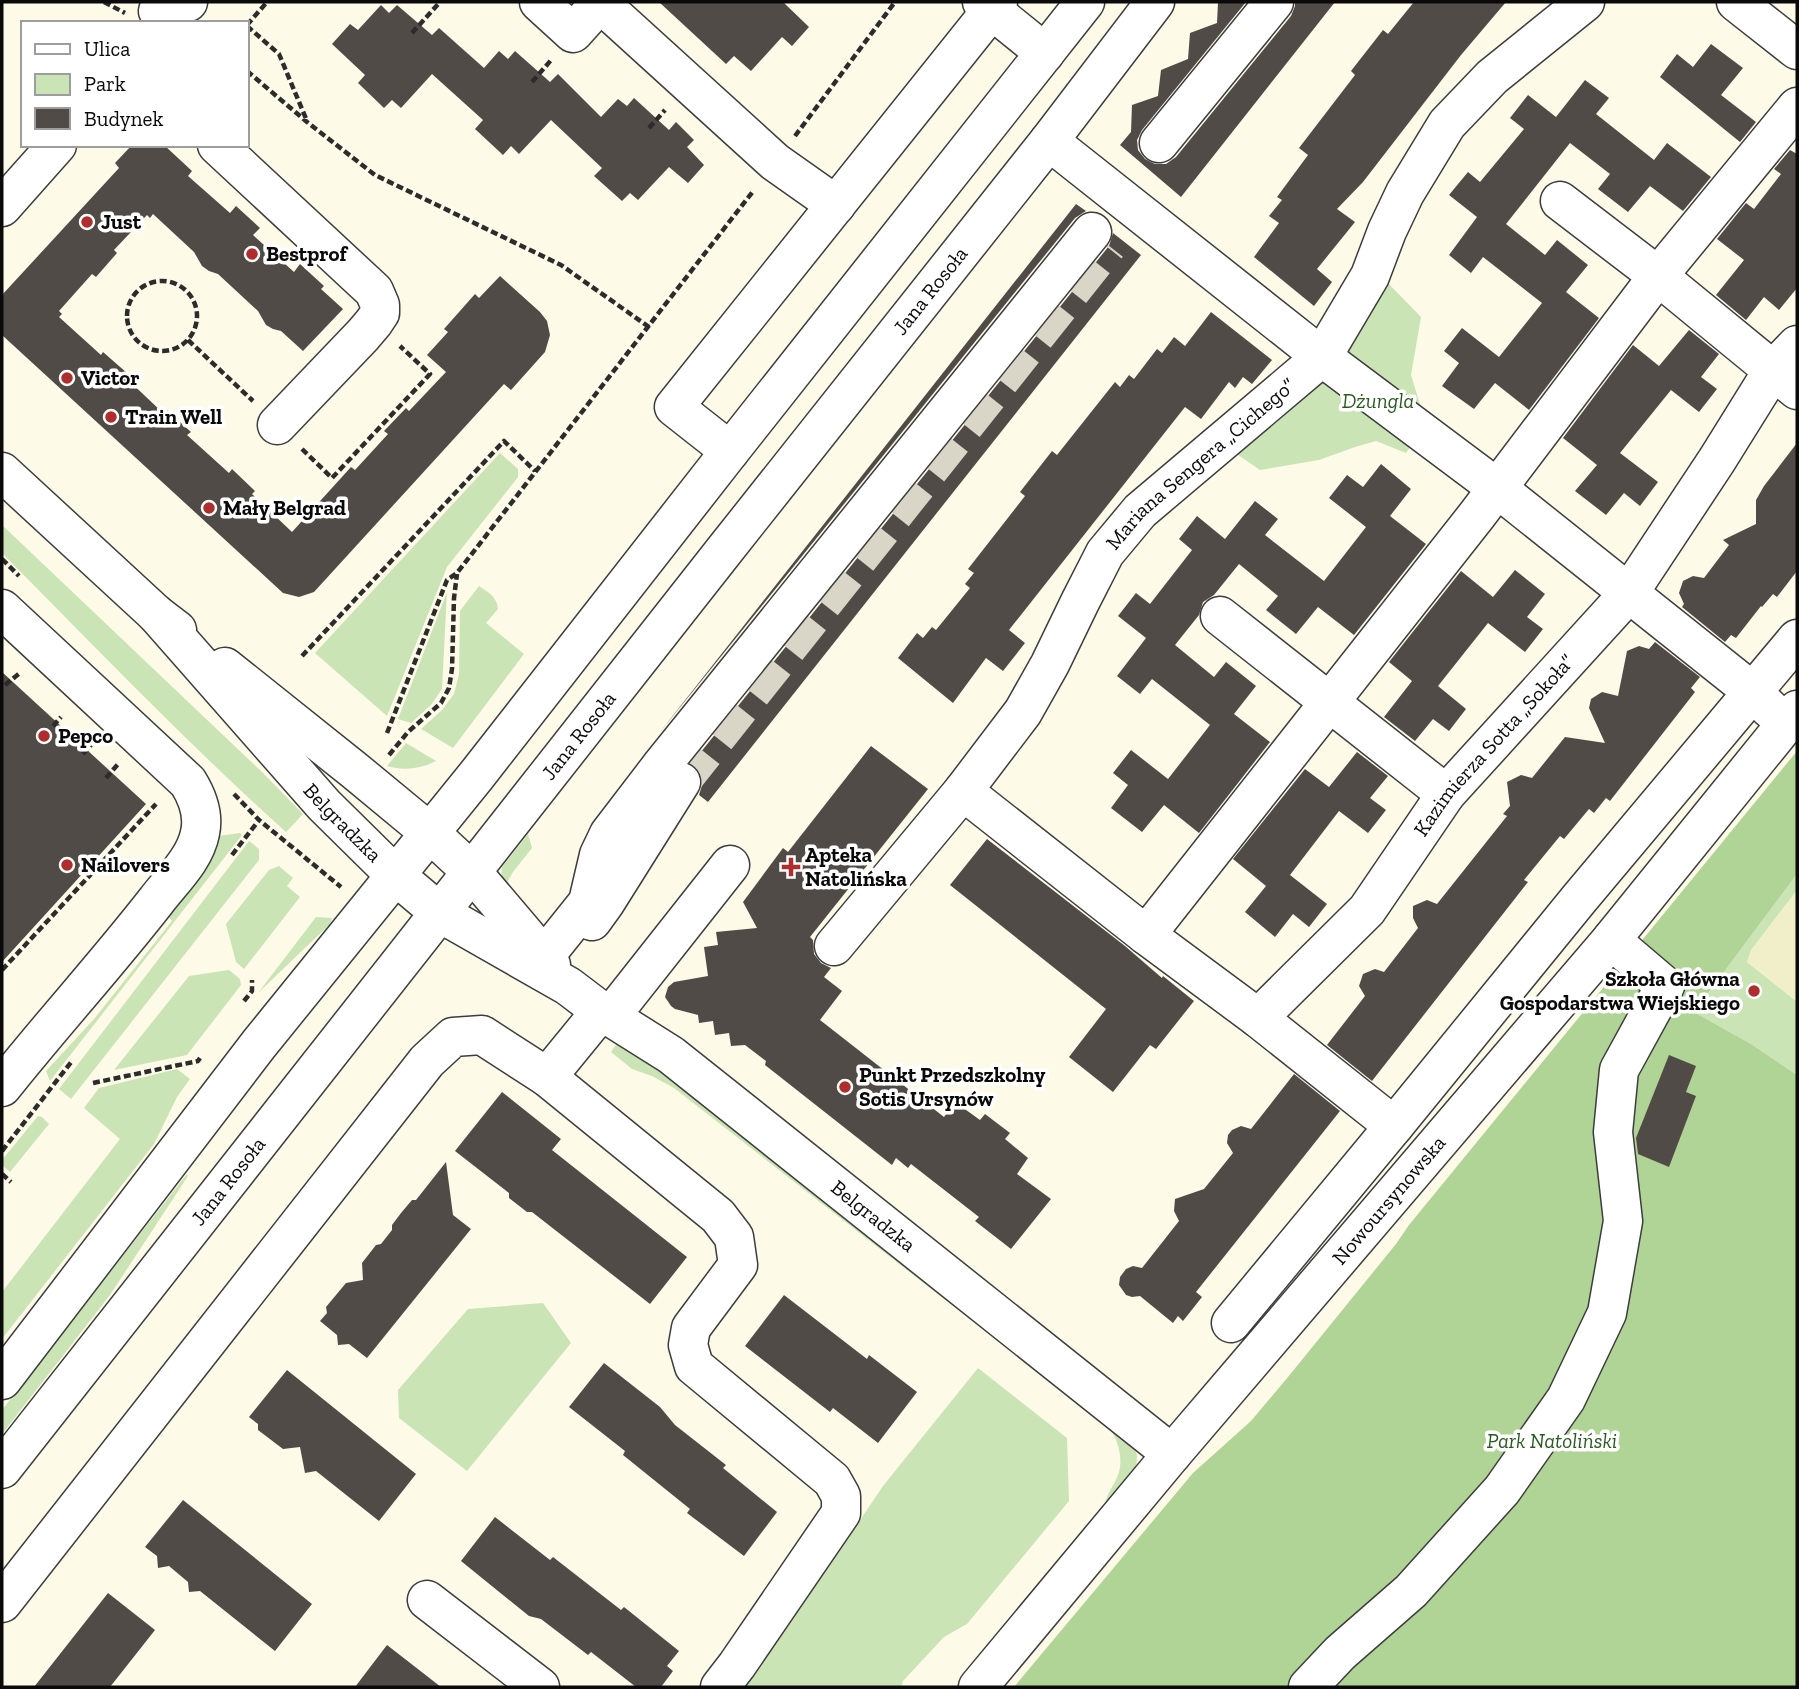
<svg xmlns="http://www.w3.org/2000/svg" width="1799" height="1689" viewBox="0 0 1799 1689" font-family="'Zilla Slab',serif">
<style>
.farmland{fill:#f1efca}
.green{fill:#cbe4b5}
.forest{fill:#afd495}
.building{fill:#514b47}
.lines{fill:none;stroke-linecap:round;stroke-linejoin:round}
.minor-tunnel{stroke:#d9d6c7;stroke-width:38;stroke-dasharray:38 19;stroke-linecap:butt}
.minor-casing{stroke:#3d3d3d;stroke-width:41}
.path{stroke:#2c2c2c;stroke-width:4.5;stroke-dasharray:7 3.5;stroke-linecap:butt}
.minor{stroke:#fff;stroke-width:38}
.poi-dot{fill:#ae2d2d;stroke:#fff;stroke-width:2.5}
.labels{text-anchor:middle;stroke-width:7;stroke-linejoin:round;paint-order:stroke}
.poi-label{font-size:21px;font-weight:bold;fill:#0a0a0a;stroke:#fff;text-anchor:start}
.street-label{font-size:21px;fill:#0a0a0a;stroke:#fff}
.park-label{font-size:21px;font-style:italic;fill:#2a5b20;stroke:#fff}
</style>
<rect width="100%" height="100%" fill="#fdfae8"/>
<path class="farmland" d="M 1797,890 L 1797,1002 L 1747,962 L 1751,950 Z"/>
<path class="green" d="M 1383,278 L 1421,317 L 1411,375 L 1426,424 L 1406,453 L 1376,441 L 1355,447 L 1319,460 L 1260,470 L 1231,450 L 1346,356 L 1345,339 Z
M 500,453 L 518,469 L 518,477 L 447,567 L 387,716 L 315,653 Z
M 2,525 L 263,773 L 303,814 L 288,830 L 286,832 C 187,743 95,647 2,553 Z
M 479,586 C 488,592 497,597 498,609 L 486,623 L 524,654 L 453,748 L 421,729 L 442,710 L 454,694 L 459,674 L 460,611 Z
M 447,592 L 442,689 L 431,705 L 411,723 L 398,719 Z
M 406,743 L 436,761 C 420,769 404,771 387,766 Z
M 240,833 L 242,835 L 50,1081 L 46,1071 L 94,1019 L 172,921 L 166,913 L 211,837 Z
M 528,834 L 532,848 L 513,872 L 503,890 L 501,878 L 502,867 Z
M 249,841 L 259,849 L 259,860 L 71,1099 L 59,1089 Z
M 279,866 L 293,878 L 287,886 L 300,897 L 244,969 L 236,962 L 226,924 L 269,870 Z
M 1797,874 L 1797,890 L 1751,950 L 1747,962 L 1797,1002 L 1797,1075 L 1751,1044 L 1694,1012 Z
M 316,917 L 332,918 L 330,924 L 258,993 Z
M 229,970 L 240,979 L 241,985 L 187,1055 L 114,1070 L 189,976 Z
M 620,1039 L 1134,1443 L 1137,1456 L 1136,1471 L 1106,1515 C 1103,1493 1113,1491 1119,1472 C 1123,1458 1118,1439 1109,1428 L 674,1088 L 652,1076 L 632,1069 L 611,1052 Z
M 177,1069 L 190,1079 L 177,1097 L 154,1144 L 2,1339 L 2,1292 L 120,1139 L 84,1108 L 99,1088 Z
M 38,1116 L 42,1117 L 49,1124 L 10,1172 L 2,1165 L 2,1160 Z
M 187,1174 L 188,1176 L 110,1295 L 2,1434 L 2,1410 Z
M 543,1303 L 571,1343 L 467,1471 L 399,1418 L 398,1390 L 468,1309 Z
M 978,1368 L 1067,1438 L 1069,1501 L 967,1624 L 944,1637 L 903,1681 L 901,1687 L 743,1687 L 777,1643 L 883,1486 Z"/>
<path class="forest" d="M 1797,751 L 1797,874 L 1694,1012 L 1751,1044 L 1797,1075 L 1797,1687 L 1014,1687 L 1193,1473 L 1251,1421 L 1288,1377 L 1396,1244 L 1409,1225 Z"/>
<path class="building" d="M 659,2 L 783,2 L 809,27 L 792,46 L 782,37 L 751,71 L 734,56 L 726,64 Z
M 1218,2 L 1246,2 L 1142,130 L 1137,140 L 1138,150 L 1145,159 L 1155,164 L 1166,164 L 1176,157 L 1291,16 L 1295,6 L 1295,2 L 1335,2 L 1181,197 L 1120,145 L 1131,132 L 1132,105 L 1158,96 L 1161,70 L 1188,59 L 1190,33 L 1217,23 Z
M 1414,2 L 1506,2 L 1461,55 L 1363,182 L 1337,209 L 1355,222 L 1317,269 L 1332,282 L 1314,306 L 1254,257 L 1279,223 L 1269,216 L 1282,200 L 1277,197 L 1308,155 L 1299,148 L 1355,75 L 1351,71 L 1383,30 L 1388,34 Z
M 381,5 L 389,13 L 397,5 L 432,35 L 439,28 L 484,68 L 499,51 L 508,59 L 515,51 L 550,82 L 558,74 L 601,117 L 618,99 L 627,106 L 634,98 L 669,130 L 676,122 L 694,140 L 687,147 L 704,165 L 688,183 L 669,167 L 638,200 L 630,193 L 622,201 L 594,176 L 602,168 L 551,120 L 519,154 L 511,146 L 503,155 L 475,129 L 483,120 L 432,74 L 401,108 L 392,100 L 384,108 L 358,83 L 365,75 L 332,44 L 350,24 L 358,30 Z
M 1711,44 L 1743,68 L 1721,95 L 1756,122 L 1740,142 L 1660,77 L 1677,54 L 1693,67 Z
M 1585,80 L 1609,98 L 1596,114 L 1654,160 L 1667,143 L 1711,177 L 1683,211 L 1650,186 L 1628,212 L 1598,189 L 1610,174 L 1570,143 L 1506,224 L 1545,255 L 1557,240 L 1588,265 L 1566,292 L 1599,318 L 1529,410 L 1495,383 L 1474,409 L 1442,386 L 1459,363 L 1444,351 L 1462,328 L 1499,357 L 1542,303 L 1483,257 L 1471,273 L 1449,255 L 1477,217 L 1449,195 L 1468,172 L 1480,182 L 1524,129 L 1510,118 L 1528,95 L 1556,117 Z
M 132,145 L 164,145 L 192,171 L 188,176 L 230,213 L 236,206 L 260,228 L 253,235 L 294,272 L 300,264 L 324,286 L 321,289 L 343,309 L 303,351 L 281,331 L 273,329 L 266,325 L 258,311 L 218,274 L 209,271 L 202,266 L 194,252 L 153,214 L 150,218 L 147,215 L 114,250 L 117,253 L 96,277 L 92,274 L 59,311 L 62,314 L 59,317 L 101,355 L 103,352 L 127,373 L 124,376 L 163,413 L 167,410 L 191,432 L 187,435 L 229,473 L 232,469 L 255,491 L 252,494 L 292,532 L 351,467 L 355,470 L 388,434 L 384,431 L 406,408 L 409,411 L 446,372 L 427,355 L 448,332 L 444,329 L 475,294 L 479,298 L 500,276 L 540,312 L 547,321 L 550,335 L 545,352 L 511,390 L 504,384 L 314,592 L 299,597 L 283,593 L 2,335 L 2,295 L 119,168 L 115,163 Z
M 1790,150 L 1797,154 L 1797,288 L 1779,310 L 1764,297 L 1746,320 L 1716,295 L 1744,260 L 1717,239 L 1746,203 L 1754,209 L 1781,174 L 1774,169 Z
M 1076,204 L 1086,211 L 1075,218 L 660,732 Z
M 1113,233 L 1141,255 L 708,802 L 699,795 L 703,782 L 700,771 L 692,763 L 1109,246 Z
M 1211,312 L 1272,360 L 1252,384 L 1243,377 L 1235,388 L 1229,382 L 1201,419 L 1185,407 L 1009,630 L 1025,643 L 1003,671 L 986,658 L 953,703 L 898,658 L 917,633 L 923,638 L 932,627 L 936,630 L 970,588 L 965,584 L 974,573 L 968,569 L 1025,496 L 1020,492 L 1052,451 L 1057,455 L 1115,382 L 1120,387 L 1129,375 L 1134,379 L 1157,349 L 1162,353 L 1174,337 L 1185,346 Z
M 1689,330 L 1719,354 L 1701,377 L 1717,389 L 1699,412 L 1671,390 L 1620,453 L 1658,482 L 1640,506 L 1624,493 L 1606,515 L 1575,491 L 1597,465 L 1563,438 L 1633,345 L 1659,366 Z
M 1797,443 L 1797,571 L 1777,597 L 1773,594 L 1762,607 L 1761,606 L 1736,638 L 1731,635 L 1725,642 L 1682,607 L 1684,604 L 1679,593 L 1683,581 L 1693,576 L 1704,578 L 1729,545 L 1723,540 L 1756,524 L 1756,500 L 1764,486 Z
M 1381,464 L 1411,489 L 1390,516 L 1426,544 L 1354,635 L 1318,607 L 1296,634 L 1266,610 L 1278,596 L 1239,564 L 1214,595 L 1203,602 L 1199,615 L 1175,645 L 1214,677 L 1226,662 L 1256,686 L 1234,714 L 1270,742 L 1199,833 L 1164,805 L 1142,832 L 1111,808 L 1128,785 L 1113,773 L 1131,750 L 1168,779 L 1210,725 L 1152,679 L 1140,694 L 1117,676 L 1146,638 L 1118,616 L 1136,593 L 1150,604 L 1192,550 L 1179,539 L 1197,516 L 1225,539 L 1255,501 L 1278,519 L 1265,535 L 1324,581 L 1366,527 L 1329,498 L 1347,475 L 1363,487 Z
M 1515,570 L 1545,594 L 1527,617 L 1543,629 L 1525,652 L 1488,623 L 1438,686 L 1466,709 L 1449,731 L 1433,719 L 1415,741 L 1384,717 L 1412,681 L 1389,662 L 1461,571 L 1493,597 Z
M 1655,642 L 1700,677 L 1691,688 L 1695,692 L 1610,801 L 1606,798 L 1594,813 L 1589,809 L 1564,839 L 1560,836 L 1524,880 L 1528,882 L 1372,1081 L 1327,1045 L 1365,996 L 1359,986 L 1363,974 L 1375,969 L 1384,972 L 1418,928 L 1413,918 L 1413,906 L 1427,900 L 1437,904 L 1507,816 L 1503,814 L 1510,806 L 1507,782 L 1521,775 L 1532,778 L 1565,737 L 1605,743 L 1589,708 L 1591,699 L 1602,692 L 1618,696 L 1627,651 L 1639,646 L 1649,649 Z
M 2,672 L 146,804 L 2,962 Z
M 871,746 L 928,789 L 810,937 L 813,940 L 814,954 L 821,963 L 831,968 L 824,977 L 842,991 L 820,1020 L 944,1117 L 955,1102 L 980,1120 L 985,1114 L 1010,1133 L 1005,1139 L 1028,1158 L 1017,1174 L 1051,1199 L 1011,1249 L 975,1221 L 979,1217 L 911,1164 L 908,1168 L 896,1158 L 892,1165 L 765,1065 L 766,1061 L 745,1045 L 731,1046 L 729,1033 L 715,1035 L 713,1021 L 699,1023 L 698,1015 L 675,1009 L 671,1006 L 665,997 L 668,987 L 674,982 L 708,976 L 704,947 L 718,945 L 716,932 L 757,928 L 743,902 L 783,848 L 788,852 Z
M 1357,752 L 1388,776 L 1370,798 L 1386,810 L 1368,833 L 1339,811 L 1290,875 L 1327,904 L 1309,927 L 1293,914 L 1275,937 L 1245,912 L 1266,886 L 1233,859 L 1305,769 L 1329,787 Z
M 987,839 L 1125,946 L 1162,978 L 1163,976 L 1194,1001 L 1156,1049 L 1150,1045 L 1113,1092 L 1069,1057 L 1106,1009 L 950,885 Z
M 1669,1055 L 1696,1066 L 1686,1092 L 1696,1096 L 1669,1167 L 1638,1154 L 1636,1138 Z
M 1294,1074 L 1340,1111 L 1196,1292 L 1202,1297 L 1183,1321 L 1178,1316 L 1173,1323 L 1140,1296 L 1132,1297 L 1126,1295 L 1119,1285 L 1120,1277 L 1126,1269 L 1133,1266 L 1142,1268 L 1179,1221 L 1174,1211 L 1175,1199 L 1204,1189 L 1233,1153 L 1227,1143 L 1228,1135 L 1232,1130 L 1241,1126 L 1251,1129 Z
M 502,1092 L 561,1139 L 552,1150 L 687,1257 L 650,1304 L 532,1212 L 527,1212 L 509,1198 L 509,1193 L 455,1151 Z
M 446,1162 L 453,1215 L 471,1229 L 367,1358 L 349,1344 L 338,1345 L 337,1335 L 320,1321 L 327,1313 L 326,1307 L 346,1283 L 363,1280 L 362,1263 L 376,1245 L 381,1244 L 392,1230 L 392,1225 L 401,1213 L 412,1200 L 416,1200 Z
M 784,1295 L 867,1359 L 869,1355 L 917,1392 L 878,1443 L 833,1408 L 830,1412 L 745,1346 Z
M 604,1363 L 660,1407 L 675,1425 L 726,1465 L 723,1468 L 777,1512 L 744,1556 L 687,1513 L 690,1509 L 623,1455 L 625,1451 L 569,1407 Z
M 287,1370 L 416,1474 L 379,1521 L 316,1471 L 305,1473 L 300,1447 L 283,1449 L 258,1430 L 258,1424 L 249,1417 Z
M 183,1500 L 312,1604 L 275,1651 L 200,1591 L 189,1592 L 188,1582 L 169,1566 L 158,1568 L 157,1556 L 145,1547 Z
M 495,1517 L 550,1560 L 553,1557 L 621,1610 L 624,1607 L 679,1651 L 667,1666 L 673,1671 L 661,1687 L 636,1687 L 591,1652 L 588,1655 L 541,1619 L 529,1616 L 461,1561 Z
M 108,1593 L 155,1630 L 110,1687 L 34,1687 Z
M 387,1645 L 441,1687 L 355,1687 Z"/>
<g class="lines">
<path class="minor-tunnel" d="M 681,782 L 1108,245"/>
<g class="minor-casing">
<g id="minor">
<path d="M 539,2 L 573,33 L 600,3"/>
<path d="M 599,2 L 775,162 L 836,205"/>
<path d="M 982,2 L 1045,53"/>
<path d="M 1736,2 L 1797,50"/>
<path d="M 158,11 L 188,2"/>
<path d="M 1049,141 L 1322,357 L 1497,488 L 1753,692 L 1770,709"/>
<path d="M 1159,143 L 1274,2"/>
<path d="M 217,145 L 374,291 L 380,305 L 380,313 L 374,322 L 363,335 L 277,425"/>
<path d="M 1560,201 L 1658,276 L 1797,390"/>
<path d="M 2,207 L 57,145"/>
<path d="M 730,451 L 674,407 L 998,2"/>
<path d="M 2,472 L 156,614 L 177,630"/>
<path d="M 2,609 L 188,782 C 198,798 204,815 200,833 C 195,859 172,880 156,901 C 107,964 52,1024 2,1087"/>
<path id="s1" d="M 156,614 L 324,805 L 395,875 L 440,913 L 568,986 L 601,1011 L 671,1055 L 1172,1454"/>
<path d="M 1220,616 L 1446,794"/>
<path d="M 225,667 L 354,770 L 429,832 L 472,872 L 551,965"/>
<path d="M 963,791 L 1146,935 L 1477,515 L 1658,276 L 1797,107"/>
<path d="M 592,921 L 605,903 L 681,782"/>
<path d="M 1146,935 L 1258,1018 L 1394,1126 L 1579,899 L 1797,639"/>
<path id="s2" d="M 834,946 L 963,791 L 1023,712 L 1050,664 L 1080,602 L 1105,553 L 1140,511 L 1322,357 L 1370,276 L 1387,231 L 1405,193 L 1447,124 L 1492,77 L 1585,2"/>
<path d="M 544,957 L 588,902 L 599,855 L 609,834 L 661,766 L 1092,232"/>
<path d="M 610,1017 L 730,865"/>
<path id="s3" d="M 1258,1018 L 1367,910 L 1446,794 L 1629,593 L 1717,460 L 1773,370 L 1797,345"/>
<path d="M 547,1077 L 601,1011"/>
<path d="M 1231,1323 L 1394,1126"/>
<path d="M 2,1380 L 259,1044 L 476,776 L 730,451 L 1085,2"/>
<path id="s4" d="M 2,1469 L 727,547 L 1049,141 L 1155,2"/>
<path d="M 427,1600 L 540,1687"/>
<path d="M 2,1603 L 427,1061 L 453,1037 L 482,1035 L 547,1077 L 718,1216 L 734,1237 L 738,1265 L 691,1328 L 688,1345 L 694,1366 L 832,1480 L 841,1496 L 841,1513 L 737,1665 L 720,1687"/>
<path id="s5" d="M 978,1687 L 1172,1454 L 1611,940 L 1797,710"/>
<path d="M 1308,1687 L 1340,1653 L 1411,1591 L 1502,1490 L 1566,1399 L 1607,1313 L 1623,1221 L 1613,1132 L 1619,1070 L 1665,986 L 1611,940"/>
</g>
</g>
<path class="path" d="M 104,2 L 125,13
M 247,25 L 267,2
M 247,26 L 279,54 L 307,121
M 412,33 L 440,2
M 247,71 L 307,122 L 375,175 L 561,265 L 649,327
M 532,82 L 552,59
M 649,128 L 665,110
M 795,136 L 895,2
M127 316a35 35 0 1 1 70 0a35 35 0 1 1-70 0Z
M 188,340 L 253,401
M 302,449 L 332,478 L 430,374 L 400,346
M 2,559 L 19,576
M 302,656 L 504,441 L 535,471
M 5,685 L 21,672
M 53,726 L 61,717
M 387,733 L 447,580 L 457,573 L 754,190
M 83,754 L 91,745
M 389,755 L 408,732 L 441,703 L 449,688 L 452,669 L 454,598 L 457,574
M 106,778 L 119,763
M 234,794 L 259,820 L 341,887
M 232,855 L 259,820
M 2,970 L 156,804
M 244,1001 L 252,991 L 252,980
M 93,1083 L 198,1061 L 200,1058
M 2,1151 L 72,1061
M 2,1174 L 11,1182"/>
<use href="#minor" class="minor"/>
</g>
<g class="poi-dot">
<circle cx="87" cy="222" r="7"/>
<circle cx="252" cy="254" r="7"/>
<circle cx="67" cy="378" r="7"/>
<circle cx="111" cy="417" r="7"/>
<circle cx="209" cy="508" r="7"/>
<circle cx="44" cy="736" r="7"/>
<circle cx="67" cy="865" r="7"/>
<path d="M787.5 856.5h7v7h7v7h-7v7h-7v-7h-7v-7h7z"/>
<circle cx="1754" cy="991" r="7"/>
<circle cx="845" cy="1087" r="7"/>
</g>
<g class="labels">
<g class="poi-label">
<text x="101" y="229">Just</text>
<text x="266" y="261">Bestprof</text>
<text x="81" y="385">Victor</text>
<text x="125" y="424">Train Well</text>
<text x="223" y="515">Mały Belgrad</text>
<text x="58" y="743">Pepco</text>
<text x="805" y="862">Apteka<tspan x="805" dy="24">Natolińska</tspan></text>
<text x="81" y="872">Nailovers</text>
<text x="1740" y="986" text-anchor="end">Szkoła Główna<tspan x="1740" dy="24">Gospodarstwa Wiejskiego</tspan></text>
<text x="859" y="1082">Punkt Przedszkolny<tspan x="859" dy="24">Sotis Ursynów</tspan></text>
</g>
<g class="street-label">
<text dy="7" stroke="none"><textPath href="#s4" startOffset="1500">Jana Rosoła</textPath></text>
<text dy="7" stroke="none"><textPath href="#s2" startOffset="611">Mariana Sengera „Cichego”</textPath></text>
<text dy="7" stroke="none"><textPath href="#s4" startOffset="933">Jana Rosoła</textPath></text>
<text dy="7" stroke="none"><textPath href="#s3" startOffset="362">Kazimierza Sotta „Sokoła”</textPath></text>
<text dy="7" stroke="none"><textPath href="#s1" startOffset="280">Belgradzka</textPath></text>
<text dy="7" stroke="none"><textPath href="#s4" startOffset="366">Jana Rosoła</textPath></text>
<text dy="7" stroke="none"><textPath href="#s5" startOffset="637">Nowoursynowska</textPath></text>
<text dy="7" stroke="none"><textPath href="#s1" startOffset="943">Belgradzka</textPath></text>
</g>
<g class="park-label">
<text x="1378" y="408">Dżungla</text>
<text x="1552" y="1448">Park Natoliński</text>
</g>
</g>
<rect width="1799" height="1689" fill="none" stroke="#0a0a0a" stroke-width="7"/>
<rect x="21" y="21" width="228" height="126" fill="#ffffff" stroke="#9d9d9d" stroke-width="2"/>
<rect x="35" y="44" width="35" height="10" fill="#ffffff" stroke="#9d9d9d" stroke-width="2"/>
<text x="84" y="56" font-size="21" fill="#0a0a0a">Ulica</text>
<rect x="35" y="74" width="35" height="21" fill="#cbe4b5" stroke="#9d9d9d" stroke-width="2"/>
<text x="84" y="91" font-size="21" fill="#0a0a0a">Park</text>
<rect x="35" y="108" width="35" height="21" fill="#514b47" stroke="#9d9d9d" stroke-width="2"/>
<text x="84" y="126" font-size="21" fill="#0a0a0a">Budynek</text>
</svg>
